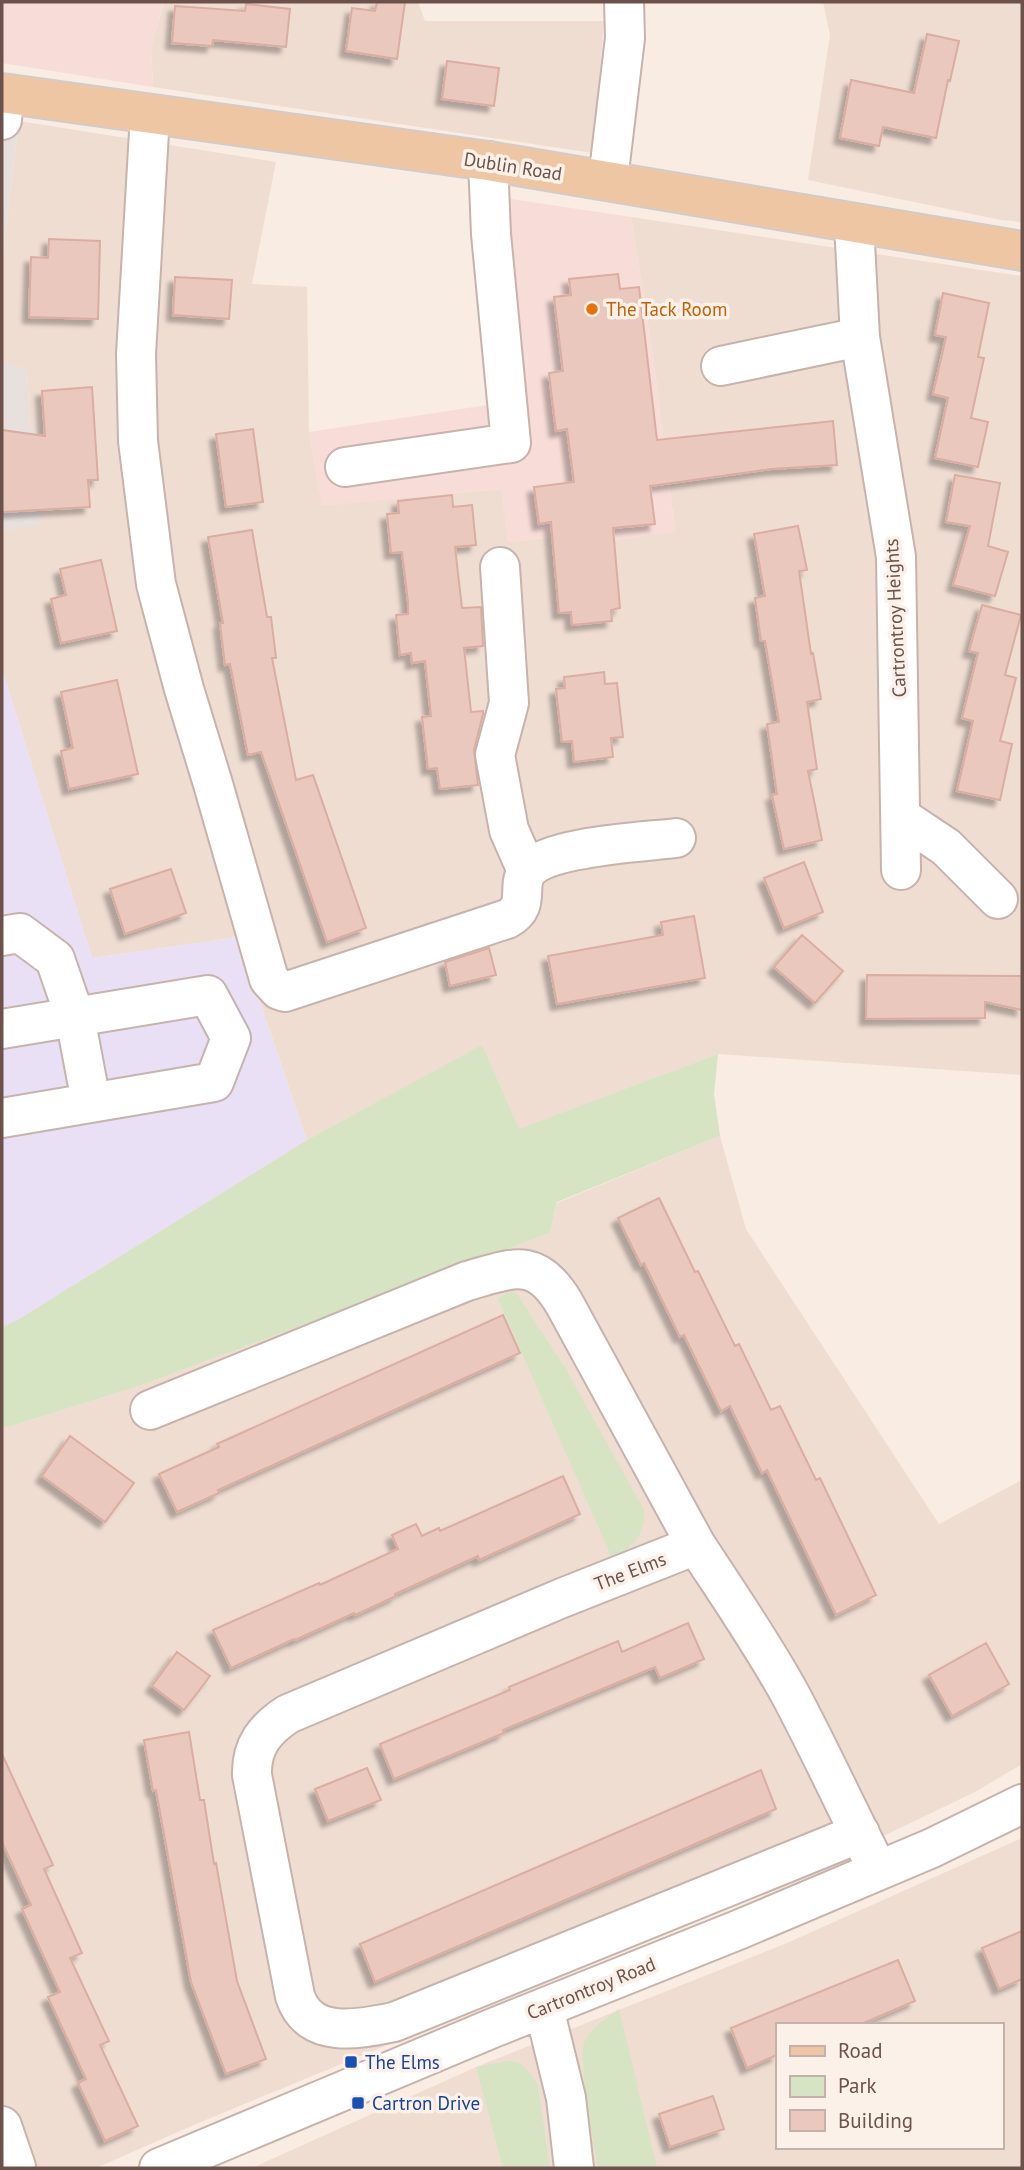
<svg xmlns="http://www.w3.org/2000/svg" width="1024" height="2170" viewBox="0 0 1024 2170" font-family="'PT Sans',sans-serif">
<style>
.residential{fill:#efddd2;fill-rule:evenodd}
.commercial{fill:#f8dcd8}
.industrial{fill:#e8e0dd}
.education{fill:#e9e0f5}
.green{fill:#d6e4c3}
.building{fill:#eac8be;stroke:#dbada0;stroke-width:2;filter:url(#shadow)}
.lines{fill:none;stroke-linecap:round;stroke-linejoin:round}
.minor-casing{stroke:#c7b3ab;stroke-width:42}
.major-casing{stroke:#d3cbc9;stroke-width:42}
.minor{stroke:#fff;stroke-width:38}
.major{stroke:#efc6a3;stroke-width:38}
.food-dot{fill:#e8710a;stroke:#fcf1e8;stroke-width:2.5}
.transit-dot{fill:#1a4fb4;stroke:#fcf1e8;stroke-width:2.5}
.labels{text-anchor:middle;stroke-width:7;stroke-linejoin:round;paint-order:stroke}
.street-label{font-size:19px;fill:#6d524c;stroke:#fcf1e8}
.food-label{font-size:19px;fill:#c56008;stroke:#fcf1e8;text-anchor:start}
.transit-label{font-size:19px;fill:#164399;stroke:#fcf1e8;text-anchor:start}
</style>
<defs>
<filter id="shadow"><feDropShadow dx="-6" dy="6" stdDeviation="2" flood-color="#0004"/></filter>
</defs>
<rect width="100%" height="100%" fill="#f9ece3"/>
<path class="residential" d="M 195,2 L 418,2 L 425,21 L 604,21 L 593,153 L 153,87 L 151,47 L 164,3 Z
M 823,2 L 1022,2 L 1022,222 L 1001,220 L 808,180 L 830,35 Z
M 19,121 L 276,162 L 252,284 L 307,287 L 309,432 L 322,505 L 502,489 L 508,542 L 613,531 L 616,540 L 675,531 L 653,356 L 631,217 L 1022,276 L 1022,1075 L 718,1054 L 518,1130 L 482,1046 L 307,1140 L 238,937 L 92,958 L 2,669 L 2,531 L 41,523 L 36,430 L 30,427 L 27,370 L 2,362 L 2,262 Z
M 720,1136 L 746,1229 L 939,1524 L 1022,1480 L 1022,1764 L 975,1792 L 819,1867 L 196,2124 L 96,2168 L 2,2168 L 2,1429 L 142,1385 L 550,1233 L 557,1203 Z
M 1022,1838 L 1022,2168 L 252,2168 L 476,2067 L 787,1943 ZM 777,2025 L 1001,2025 L 1001,2147 L 777,2147 Z"/>
<path class="commercial" d="M 2,2 L 164,2 L 151,47 L 153,87 L 2,63 Z
M 478,194 L 631,217 L 653,356 L 675,532 L 616,540 L 612,531 L 508,542 L 501,489 L 322,506 L 309,432 L 494,404 Z"/>
<path class="industrial" d="M 2,118 L 19,121 L 2,262 Z
M 2,362 L 27,370 L 30,426 L 36,430 L 42,524 L 2,531 Z"/>
<path class="education" d="M 2,669 L 92,958 L 238,937 L 307,1140 L 19,1319 L 2,1327 Z"/>
<path class="green" d="M 482,1045 L 519,1129 L 718,1054 L 714,1094 L 720,1136 L 557,1202 L 550,1233 L 142,1385 L 2,1429 L 2,1327 L 19,1319 L 307,1140 Z
M 512,1292 L 517,1294 L 567,1371 L 644,1510 C 646,1533 633,1549 612,1558 L 498,1299 L 506,1293 Z
M 619,2009 L 657,2168 L 598,2168 C 594,2145 578,2060 584,2043 C 591,2027 606,2019 619,2009 Z
M 508,2061 L 518,2062 L 526,2068 L 538,2085 L 550,2168 L 503,2168 L 476,2067 Z"/>
<path class="building" d="M 377,2 L 405,2 L 397,59 L 346,51 L 352,8 L 375,11 Z
M 246,4 L 290,9 L 286,47 L 213,40 L 212,46 L 172,43 L 175,6 L 245,11 Z
M 927,34 L 959,41 L 950,81 L 948,80 L 936,138 L 883,127 L 879,146 L 840,138 L 851,80 L 914,93 Z
M 447,61 L 499,68 L 494,106 L 442,99 Z
M 49,239 L 100,241 L 98,319 L 29,317 L 31,257 L 48,258 Z
M 618,274 L 620,289 L 639,287 L 657,440 L 833,421 L 837,465 L 771,469 L 650,486 L 655,524 L 613,528 L 620,608 L 611,610 L 612,621 L 572,625 L 571,612 L 559,613 L 551,522 L 539,524 L 534,487 L 574,482 L 567,429 L 556,431 L 549,373 L 563,371 L 554,297 L 571,295 L 569,279 Z
M 175,277 L 232,280 L 229,319 L 173,315 Z
M 943,293 L 989,303 L 978,357 L 984,358 L 971,418 L 988,422 L 978,467 L 935,458 L 948,398 L 933,394 L 946,337 L 935,335 Z
M 92,387 L 98,480 L 88,480 L 90,507 L 2,512 L 2,430 L 45,436 L 42,391 Z
M 253,429 L 263,502 L 226,507 L 216,434 Z
M 955,475 L 1000,483 L 988,546 L 1008,552 L 995,596 L 953,585 L 970,526 L 946,522 Z
M 452,495 L 453,507 L 472,505 L 476,545 L 455,547 L 462,608 L 481,607 L 483,646 L 464,648 L 471,712 L 483,711 L 483,714 L 474,750 L 478,785 L 440,789 L 437,768 L 428,769 L 422,717 L 431,716 L 425,661 L 412,663 L 411,653 L 400,655 L 396,615 L 408,614 L 408,602 L 402,552 L 391,553 L 387,514 L 399,513 L 398,501 Z
M 798,526 L 807,570 L 799,571 L 811,654 L 813,653 L 821,699 L 807,702 L 817,769 L 808,771 L 822,840 L 784,849 L 772,795 L 777,794 L 767,724 L 779,722 L 765,641 L 761,641 L 755,598 L 765,596 L 754,534 Z
M 252,530 L 267,617 L 271,617 L 276,658 L 272,658 L 296,780 L 313,775 L 366,928 L 327,942 L 261,752 L 248,755 L 230,664 L 225,665 L 220,623 L 223,623 L 208,537 Z
M 101,560 L 117,631 L 61,643 L 51,599 L 66,595 L 60,569 Z
M 982,605 L 1021,615 L 1005,675 L 1016,678 L 1000,741 L 1012,744 L 1000,800 L 957,791 L 973,721 L 962,718 L 978,653 L 969,651 Z
M 604,672 L 605,684 L 617,683 L 623,737 L 611,738 L 613,757 L 574,762 L 572,741 L 562,742 L 556,689 L 565,688 L 564,677 Z
M 117,680 L 138,774 L 69,789 L 61,751 L 73,748 L 61,692 Z
M 804,862 L 823,912 L 784,928 L 764,878 Z
M 171,869 L 186,913 L 125,934 L 110,889 Z
M 694,916 L 705,978 L 557,1004 L 548,956 L 663,935 L 661,922 Z
M 802,935 L 843,971 L 815,1003 L 774,967 Z
M 489,948 L 496,975 L 450,986 L 445,962 Z
M 867,975 L 1022,976 L 1022,1010 L 985,1002 L 985,1018 L 866,1019 Z
M 659,1198 L 695,1272 L 698,1271 L 735,1346 L 739,1344 L 771,1410 L 780,1406 L 816,1480 L 820,1478 L 876,1595 L 836,1615 L 767,1470 L 762,1473 L 730,1406 L 721,1411 L 684,1335 L 680,1337 L 644,1263 L 641,1265 L 618,1218 Z
M 503,1315 L 520,1353 L 218,1490 L 219,1493 L 177,1512 L 159,1474 L 219,1447 L 217,1444 Z
M 70,1436 L 134,1483 L 105,1522 L 42,1476 Z
M 563,1476 L 580,1514 L 479,1560 L 478,1556 L 395,1594 L 396,1596 L 355,1615 L 354,1613 L 295,1640 L 294,1639 L 231,1668 L 213,1630 L 319,1583 L 320,1585 L 398,1549 L 392,1535 L 416,1524 L 422,1536 L 439,1528 L 440,1531 Z
M 688,1623 L 704,1659 L 660,1678 L 655,1667 L 503,1730 L 504,1733 L 394,1779 L 380,1744 L 510,1690 L 509,1687 L 618,1641 L 622,1652 Z
M 986,1643 L 1009,1684 L 952,1716 L 929,1675 Z
M 177,1652 L 210,1676 L 184,1710 L 152,1686 Z
M 189,1732 L 200,1800 L 204,1800 L 214,1864 L 216,1863 L 237,1981 L 266,2059 L 226,2074 L 191,1982 L 156,1790 L 153,1791 L 144,1740 Z
M 2,1754 L 53,1865 L 44,1869 L 82,1953 L 70,1958 L 109,2041 L 100,2045 L 138,2126 L 105,2141 L 78,2083 L 86,2079 L 48,1997 L 60,1992 L 22,1909 L 31,1905 L 2,1842 Z
M 367,1768 L 381,1800 L 328,1821 L 315,1789 Z
M 761,1770 L 776,1809 L 375,1982 L 360,1944 Z
M 1022,1931 L 1022,1979 L 999,1989 L 982,1948 Z
M 898,1960 L 915,2001 L 859,2025 L 777,2025 L 777,2055 L 747,2068 L 731,2028 Z
M 713,2096 L 724,2129 L 670,2147 L 659,2114 Z"/>
<g class="lines">
<g class="minor-casing">
<path id="minor" d="M 150,115 L 136,354 L 138,441 L 156,584 L 184,689 L 213,784 L 269,979 L 279,990 L 285,992 L 507,919 C 533,905 514,885 529,869 C 551,846 643,842 676,838
M 2,120 L 4,94
M 608,180 L 625,38 L 624,2
M 854,224 L 860,337 L 896,557 L 901,870
M 721,366 L 860,337
M 345,467 L 511,443 L 491,234 L 488,161
M 500,567 L 509,703 L 495,755 L 509,830 L 527,871
M 901,817 L 946,847 L 998,899
M 2,936 L 20,933 L 55,959 L 75,1017 L 91,1102
M 2,1029 L 208,995 L 231,1038 L 214,1082 L 2,1118
M 150,1410 L 467,1281 C 513,1268 536,1256 564,1303 L 696,1545
M 860,1833 L 394,2022 C 360,2029 309,2040 295,1996 L 252,1775 C 251,1746 265,1729 288,1714 L 562,1598 L 696,1545 C 728,1594 762,1643 790,1694 C 821,1752 848,1812 878,1870
M 544,2008 L 566,2098 L 574,2168
M 2,2126 L 16,2167
M 159,2168 L 493,2028 L 738,1930 L 932,1848 L 1022,1804"/>
</g>
<g class="major-casing">
<path id="major" d="M 2,93 L 488,161 L 1022,251"/>
</g>
<use href="#minor" class="minor"/>
<use href="#major" class="major"/>
</g>
<circle class="food-dot" cx="592" cy="309" r="7"/>
<g class="transit-dot">
<rect x="344" y="2055" width="14" height="14" rx="3.5"/>
<rect x="351" y="2096" width="14" height="14" rx="3.5"/>
</g>
<g class="labels">
<g class="street-label">
<text transform="translate(513 166) rotate(9)" y="7">Dublin Road</text>
<text transform="translate(895 618) rotate(-93)" y="7">Cartrontroy Heights</text>
<text transform="translate(630 1571) rotate(-21)" y="7">The Elms</text>
<text transform="translate(591 1988) rotate(-22)" y="7">Cartrontroy Road</text>
</g>
<g class="food-label">
<text x="606" y="316">The Tack Room</text>
</g>
<g class="transit-label">
<text x="365" y="2069">The Elms</text>
<text x="372" y="2110">Cartron Drive</text>
</g>
</g>
<rect width="1024" height="2170" fill="none" stroke="#6d524c" stroke-width="7"/>
<rect x="776" y="2023" width="228" height="126" fill="#fcf1e8" stroke="#c3b1aa" stroke-width="2"/>
<rect x="790" y="2046" width="35" height="10" fill="#efc6a3" stroke="#c3b1aa" stroke-width="2"/>
<text x="838" y="2058" font-size="21" fill="#6d524c">Road</text>
<rect x="790" y="2076" width="35" height="21" fill="#d6e4c3" stroke="#c3b1aa" stroke-width="2"/>
<text x="838" y="2093" font-size="21" fill="#6d524c">Park</text>
<rect x="790" y="2110" width="35" height="21" fill="#eac8be" stroke="#c3b1aa" stroke-width="2"/>
<text x="838" y="2128" font-size="21" fill="#6d524c">Building</text>
</svg>
